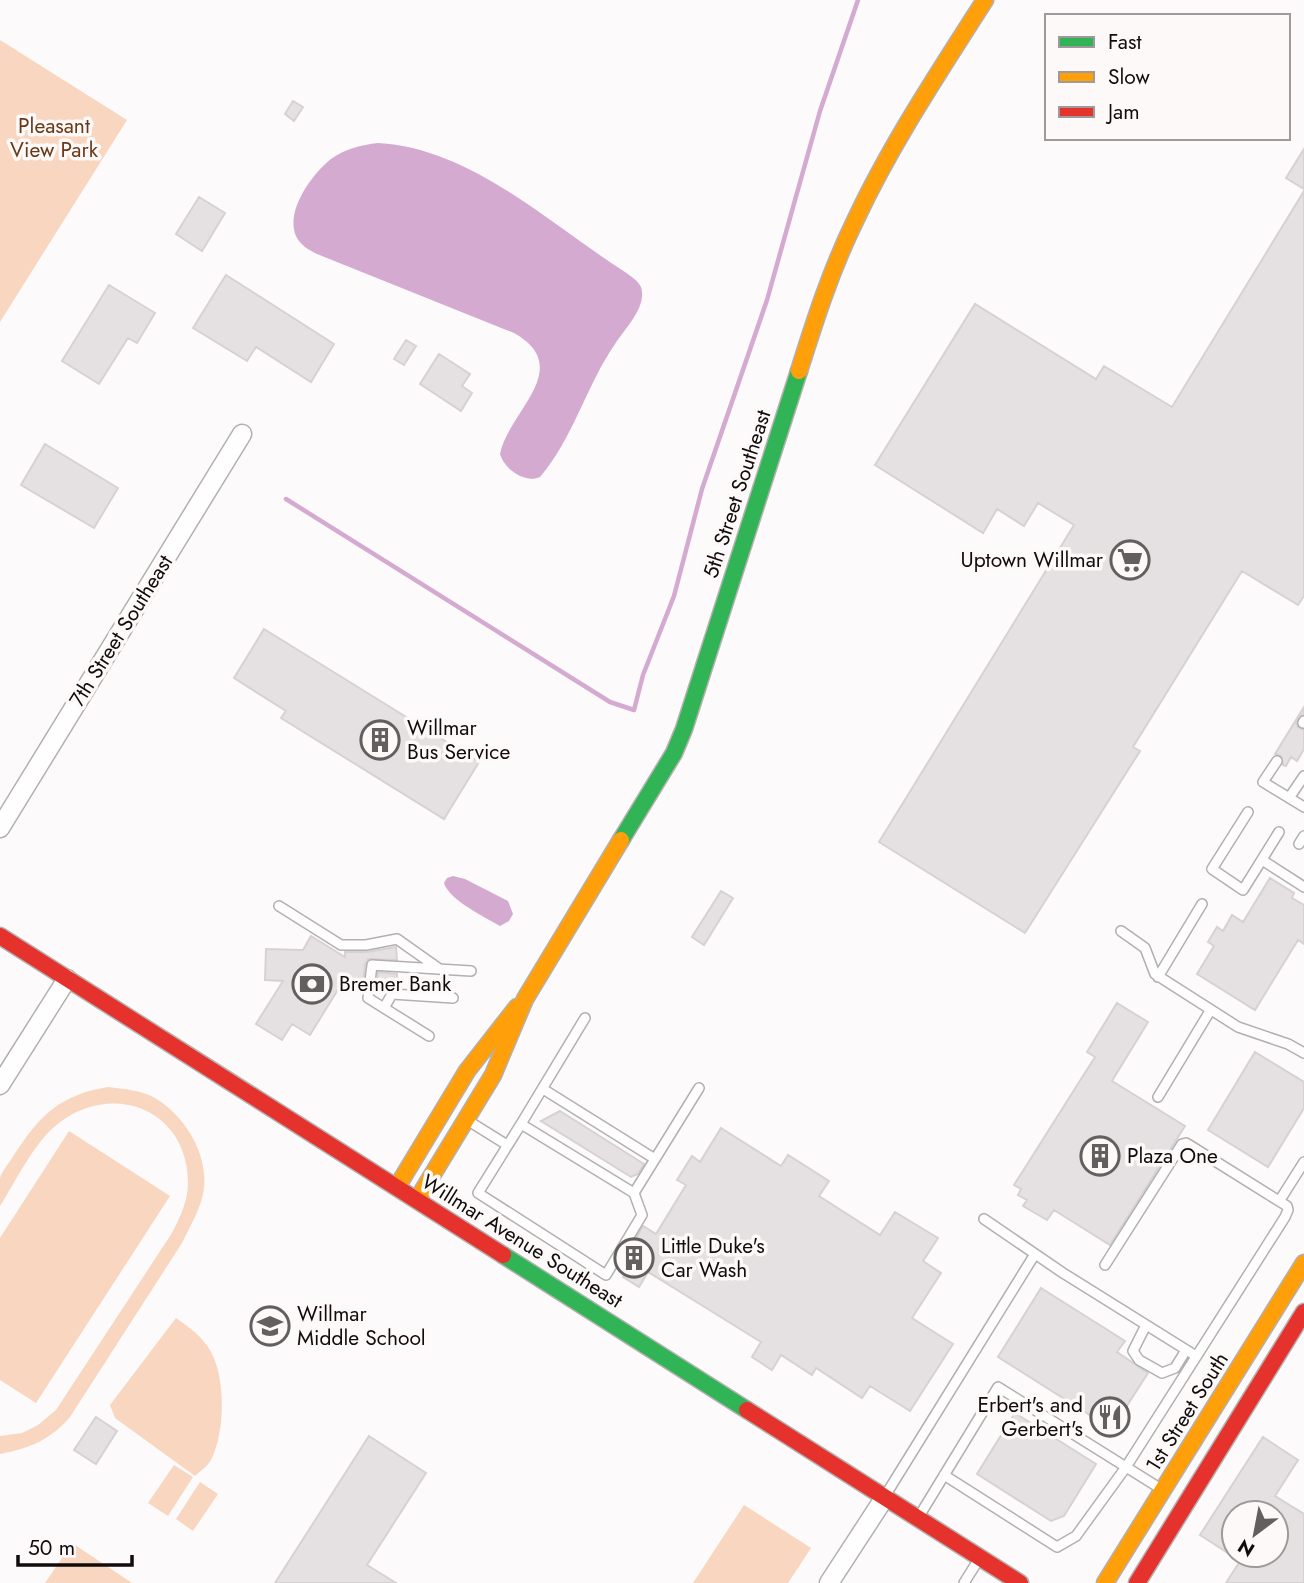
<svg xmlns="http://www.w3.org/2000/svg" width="1304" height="1583" viewBox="0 0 1304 1583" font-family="Jost,sans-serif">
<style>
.green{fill:#f8d6c0}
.water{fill:#d4aad1}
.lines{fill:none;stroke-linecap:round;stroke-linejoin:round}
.stream{stroke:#d4aad1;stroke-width:4.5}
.building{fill:#e5e1e2;stroke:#d6d2d3;stroke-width:2}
.lane-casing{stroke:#b4b0b0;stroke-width:12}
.street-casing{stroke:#b4b0b0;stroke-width:21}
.fast-casing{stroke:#b4b0b0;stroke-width:19}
.slow-casing{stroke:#b4b0b0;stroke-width:19}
.jam-casing{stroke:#b4b0b0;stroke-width:19}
.lane{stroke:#fffefe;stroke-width:9}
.street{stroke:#fffefe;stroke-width:18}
.fast{stroke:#30b455;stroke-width:16}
.slow{stroke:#ff9f0a;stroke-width:16}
.jam{stroke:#e5322d;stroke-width:16}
.labels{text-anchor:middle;stroke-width:7;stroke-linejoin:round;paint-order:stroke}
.park-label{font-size:21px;fill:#683916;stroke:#fdf9f9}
.street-label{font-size:21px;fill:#110b0c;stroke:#fdf9f9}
.poi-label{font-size:21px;fill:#110b0c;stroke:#fdf9f9;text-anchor:start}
</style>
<rect width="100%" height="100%" fill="#fcfafa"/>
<path class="green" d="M 0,40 L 127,120 L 0,322 Z
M 108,1087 C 123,1089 141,1090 155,1098 C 184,1115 208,1153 204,1188 C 202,1207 190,1226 182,1243 L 70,1417 C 50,1440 30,1448 0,1454 L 0,1436 L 22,1433 L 38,1425 L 56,1410 L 172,1233 C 180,1217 188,1201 188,1183 C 188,1113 119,1082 63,1120 C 35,1139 18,1178 0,1206 C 0,1197 0,1187 0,1178 C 2,1171 10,1162 14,1155 C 40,1115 60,1095 108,1087 Z
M 69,1131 L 170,1196 L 36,1403 L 0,1380 L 0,1238 Z
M 176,1318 C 189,1327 203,1337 211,1352 C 226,1380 225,1432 211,1460 C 208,1466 200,1471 195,1476 L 115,1418 L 110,1405 Z
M 174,1465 L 193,1477 L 168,1516 L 148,1503 Z
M 200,1482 L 218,1494 L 193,1531 L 176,1519 Z
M 744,1505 L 811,1548 L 788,1583 L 693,1583 Z
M 72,1543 L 132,1583 L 45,1583 Z"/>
<path class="water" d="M 378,143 C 471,148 550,224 625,272 C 632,277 642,283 642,292 C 644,310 624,330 615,344 C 586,386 573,439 540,477 C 525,484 504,469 500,454 C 508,412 576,368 514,333 L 317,254 C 309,250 300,245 296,236 C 285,211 312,174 331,159 C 345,149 361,145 378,143 Z
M 453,876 L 465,879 L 508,901 L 513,914 L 509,921 L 500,926 C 485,917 449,900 444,883 L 447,878 Z"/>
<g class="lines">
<path class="stream" d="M 286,499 L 610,702 L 634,710 L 643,675 L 674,596 L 702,489 L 767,300 L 820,111 L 858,0"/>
</g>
<path class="building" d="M 293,101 L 303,107 L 294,121 L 285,114 Z
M 1304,149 L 1304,189 L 1286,178 Z
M 1304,191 L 1304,596 L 1298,605 L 1242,571 L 1133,747 L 1140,751 L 1025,933 L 879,842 L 1074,525 L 1038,503 L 1024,526 L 997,509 L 983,533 L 875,465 L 975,304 L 1096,379 L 1104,366 L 1172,407 Z
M 199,197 L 225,213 L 202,251 L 176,234 Z
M 226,275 L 334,344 L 311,382 L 256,347 L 247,361 L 193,328 Z
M 109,285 L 155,313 L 137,343 L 128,338 L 99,384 L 62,361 Z
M 406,340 L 416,346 L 404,365 L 394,359 Z
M 439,354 L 470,374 L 462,386 L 472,393 L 461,411 L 420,384 Z
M 45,444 L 118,488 L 94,528 L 21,485 Z
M 264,629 L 479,762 L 444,819 L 281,718 L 286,711 L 234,678 Z
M 1304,707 L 1304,714 L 1300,716 L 1296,723 L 1298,727 L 1304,730 L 1304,749 L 1297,761 L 1291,757 L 1286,766 L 1283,765 L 1281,756 L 1275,754 Z
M 1270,878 L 1294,893 L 1292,898 L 1304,905 L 1304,944 L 1298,940 L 1255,1010 L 1197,974 L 1214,946 L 1208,942 L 1217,927 L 1223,931 L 1232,915 L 1243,922 Z
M 721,891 L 733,898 L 704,945 L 692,937 Z
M 311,936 L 345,957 L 345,952 L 367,952 L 396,947 L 397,960 L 368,959 L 365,964 L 363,984 L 342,983 L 310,1035 L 292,1024 L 282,1040 L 256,1024 L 283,981 L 265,980 L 266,949 L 303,950 Z
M 378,972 L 397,974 L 396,985 L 377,984 Z
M 1117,1003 L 1148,1022 L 1112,1081 L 1185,1126 L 1110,1245 L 1054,1210 L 1047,1220 L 1023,1206 L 1027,1200 L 1018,1195 L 1021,1189 L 1014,1185 L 1095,1057 L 1087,1052 Z
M 1255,1052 L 1304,1082 L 1304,1108 L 1268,1167 L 1208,1130 Z
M 560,1111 L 644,1164 L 638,1174 L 631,1177 L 541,1121 Z
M 721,1128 L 781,1166 L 788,1155 L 829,1181 L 819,1196 L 880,1235 L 895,1212 L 938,1238 L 923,1261 L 941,1273 L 912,1318 L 953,1344 L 910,1411 L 870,1386 L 862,1398 L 816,1368 L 812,1375 L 781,1355 L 772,1370 L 752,1357 L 761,1342 L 648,1272 L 639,1287 L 623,1277 L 632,1261 L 625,1257 L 643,1226 L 656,1234 L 686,1185 L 677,1180 L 692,1156 L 700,1162 Z
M 1041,1288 L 1125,1341 L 1117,1352 L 1148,1373 L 1112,1429 L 998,1357 Z
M 1015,1413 L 1096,1464 L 1064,1516 L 1051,1521 L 977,1474 Z
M 96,1417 L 117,1431 L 96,1464 L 74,1450 Z
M 369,1436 L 426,1473 L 367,1565 L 396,1583 L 275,1583 Z
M 1263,1437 L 1298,1460 L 1275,1496 L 1304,1514 L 1304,1583 L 1226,1583 L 1244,1555 L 1276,1555 L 1276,1513 L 1234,1513 L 1234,1557 L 1200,1535 Z"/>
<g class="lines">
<g class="lane-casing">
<path id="lane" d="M 1303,723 L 1304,721
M 1277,761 L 1263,782 L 1304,807
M 1289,798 L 1304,776
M 1248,812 L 1212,869 L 1243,890 L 1279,832
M 1299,844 L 1304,836
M 1262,860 L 1304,887
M 279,906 L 341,945 L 366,945 L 397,939 L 438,968
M 1121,931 L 1145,948 L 1155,974 L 1238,1027 L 1288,1044 L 1304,1053
M 1158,977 L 1202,904
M 384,1008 L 392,994 L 453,998
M 585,1018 L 521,1124 L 634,1193 L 699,1088
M 429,1036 L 368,998 L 372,965 L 471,971
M 543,1089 L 655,1159
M 1158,1097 L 1210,1011
M 467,1120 L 507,1145
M 521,1124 L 478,1193 L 606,1275 L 642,1215 L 634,1193
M 1280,1200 L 1304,1162
M 984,1219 L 1063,1273 L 1196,1356
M 1105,1265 L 1182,1144 L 1186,1143 L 1191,1146 L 1287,1206 L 1288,1210 L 1285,1217 L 1126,1467 L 1158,1487
M 1146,1325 L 1133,1351 L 1139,1360 L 1162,1373 L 1175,1368 L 1186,1350
M 885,1496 L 1035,1254
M 918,1518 C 945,1474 971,1431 998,1387 L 1126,1467 L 1076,1536 L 1057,1547 L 944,1475
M 964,1583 L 979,1559"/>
</g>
<g class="street-casing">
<path id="street" d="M 0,828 L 242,434
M 0,1085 L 67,979
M 829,1583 L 885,1497"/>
</g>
<g class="fast-casing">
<path id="fast" d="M 621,840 L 674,753 L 684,729 L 799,371
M 503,1255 L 747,1410"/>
</g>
<g class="slow-casing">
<path id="slow" d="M 799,371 C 815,320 831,270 855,221 C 891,144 939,72 985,0
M 397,1187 L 467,1071 L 517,1007
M 417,1200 L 493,1075 L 525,999 L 621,840
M 1105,1583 L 1304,1263"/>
</g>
<g class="jam-casing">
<path id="jam" d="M 0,936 L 503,1255
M 747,1410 L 1020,1583
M 1137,1583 L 1304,1312"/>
</g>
<use href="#lane" class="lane"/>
<use href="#street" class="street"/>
<use href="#fast" class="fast"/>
<use href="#slow" class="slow"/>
<use href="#jam" class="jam"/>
</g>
<defs>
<g id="supermarket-ring" transform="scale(2.0125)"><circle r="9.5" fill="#fdf9f9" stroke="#635f5f" stroke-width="1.5"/><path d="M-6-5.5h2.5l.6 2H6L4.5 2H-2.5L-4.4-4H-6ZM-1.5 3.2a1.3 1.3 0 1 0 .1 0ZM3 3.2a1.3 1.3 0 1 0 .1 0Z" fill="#635f5f"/></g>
<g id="building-ring" transform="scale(2.0125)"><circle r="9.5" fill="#fdf9f9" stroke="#635f5f" stroke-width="1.5"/><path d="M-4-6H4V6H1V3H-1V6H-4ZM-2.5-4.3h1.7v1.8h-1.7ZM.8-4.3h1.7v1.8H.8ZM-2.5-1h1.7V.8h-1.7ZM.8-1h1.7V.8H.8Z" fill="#635f5f"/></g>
<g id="bank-ring" transform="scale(2.0125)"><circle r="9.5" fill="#fdf9f9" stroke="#635f5f" stroke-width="1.5"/><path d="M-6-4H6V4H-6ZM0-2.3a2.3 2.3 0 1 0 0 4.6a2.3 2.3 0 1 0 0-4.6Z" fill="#635f5f"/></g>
<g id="school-ring" transform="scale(2.0125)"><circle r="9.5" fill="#fdf9f9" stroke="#635f5f" stroke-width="1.5"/><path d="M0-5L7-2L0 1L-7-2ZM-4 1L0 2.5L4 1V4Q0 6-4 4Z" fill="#635f5f"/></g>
<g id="restaurant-ring" transform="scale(2.0125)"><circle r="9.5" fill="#fdf9f9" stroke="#635f5f" stroke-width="1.5"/><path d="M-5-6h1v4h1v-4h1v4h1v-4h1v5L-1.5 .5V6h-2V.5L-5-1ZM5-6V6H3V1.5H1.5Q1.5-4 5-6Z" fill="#635f5f"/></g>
</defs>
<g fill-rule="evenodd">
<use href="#supermarket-ring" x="1130" y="560"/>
<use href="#building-ring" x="380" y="740"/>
<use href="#bank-ring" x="312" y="984"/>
<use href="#building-ring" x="1100" y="1156"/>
<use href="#building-ring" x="634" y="1258"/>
<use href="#school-ring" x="270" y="1326"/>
<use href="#restaurant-ring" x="1110" y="1417"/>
</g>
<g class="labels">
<g class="park-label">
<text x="54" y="133">Pleasant<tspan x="54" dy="24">View Park</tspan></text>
</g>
<g class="street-label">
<text transform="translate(737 494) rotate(-72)" y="7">5th Street Southeast</text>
<text transform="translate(121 631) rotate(-58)" y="7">7th Street Southeast</text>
<text transform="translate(522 1241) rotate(32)" y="7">Willmar Avenue Southeast</text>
<text transform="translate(1187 1412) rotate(-58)" y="7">1st Street South</text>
</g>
<g class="poi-label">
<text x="1103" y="567" text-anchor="end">Uptown Willmar</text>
<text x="407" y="735">Willmar<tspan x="407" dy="24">Bus Service</tspan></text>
<text x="339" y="991">Bremer Bank</text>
<text x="1127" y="1163">Plaza One</text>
<text x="661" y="1253">Little Duke's<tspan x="661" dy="24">Car Wash</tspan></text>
<text x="297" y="1321">Willmar<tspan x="297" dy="24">Middle School</tspan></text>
<text x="1083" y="1412" text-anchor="end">Erbert's and<tspan x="1083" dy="24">Gerbert's</tspan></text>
</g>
</g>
<rect x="1045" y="14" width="245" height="126" fill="#fdf9f9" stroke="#9f9a9a" stroke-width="2"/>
<rect x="1059" y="37" width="35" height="10" fill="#30b455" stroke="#9f9a9a" stroke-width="2"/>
<text x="1108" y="49" font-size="21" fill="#110b0c">Fast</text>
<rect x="1059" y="72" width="35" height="10" fill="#ff9f0a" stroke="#9f9a9a" stroke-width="2"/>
<text x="1108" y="84" font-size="21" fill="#110b0c">Slow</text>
<rect x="1059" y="107" width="35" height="10" fill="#e5322d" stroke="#9f9a9a" stroke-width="2"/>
<text x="1108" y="119" font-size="21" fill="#110b0c">Jam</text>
<g transform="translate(1255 1534) rotate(212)"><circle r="33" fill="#fdf9f9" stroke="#9f9a9a" stroke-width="2"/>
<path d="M0-5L12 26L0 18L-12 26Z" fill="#635f5f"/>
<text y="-10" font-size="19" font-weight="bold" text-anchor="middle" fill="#110b0c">N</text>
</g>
<path d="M18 1555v10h114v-10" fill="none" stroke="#110b0c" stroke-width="3.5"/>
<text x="28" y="1555" font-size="21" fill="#110b0c" stroke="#fdf9f9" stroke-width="5" paint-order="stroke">50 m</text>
</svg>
